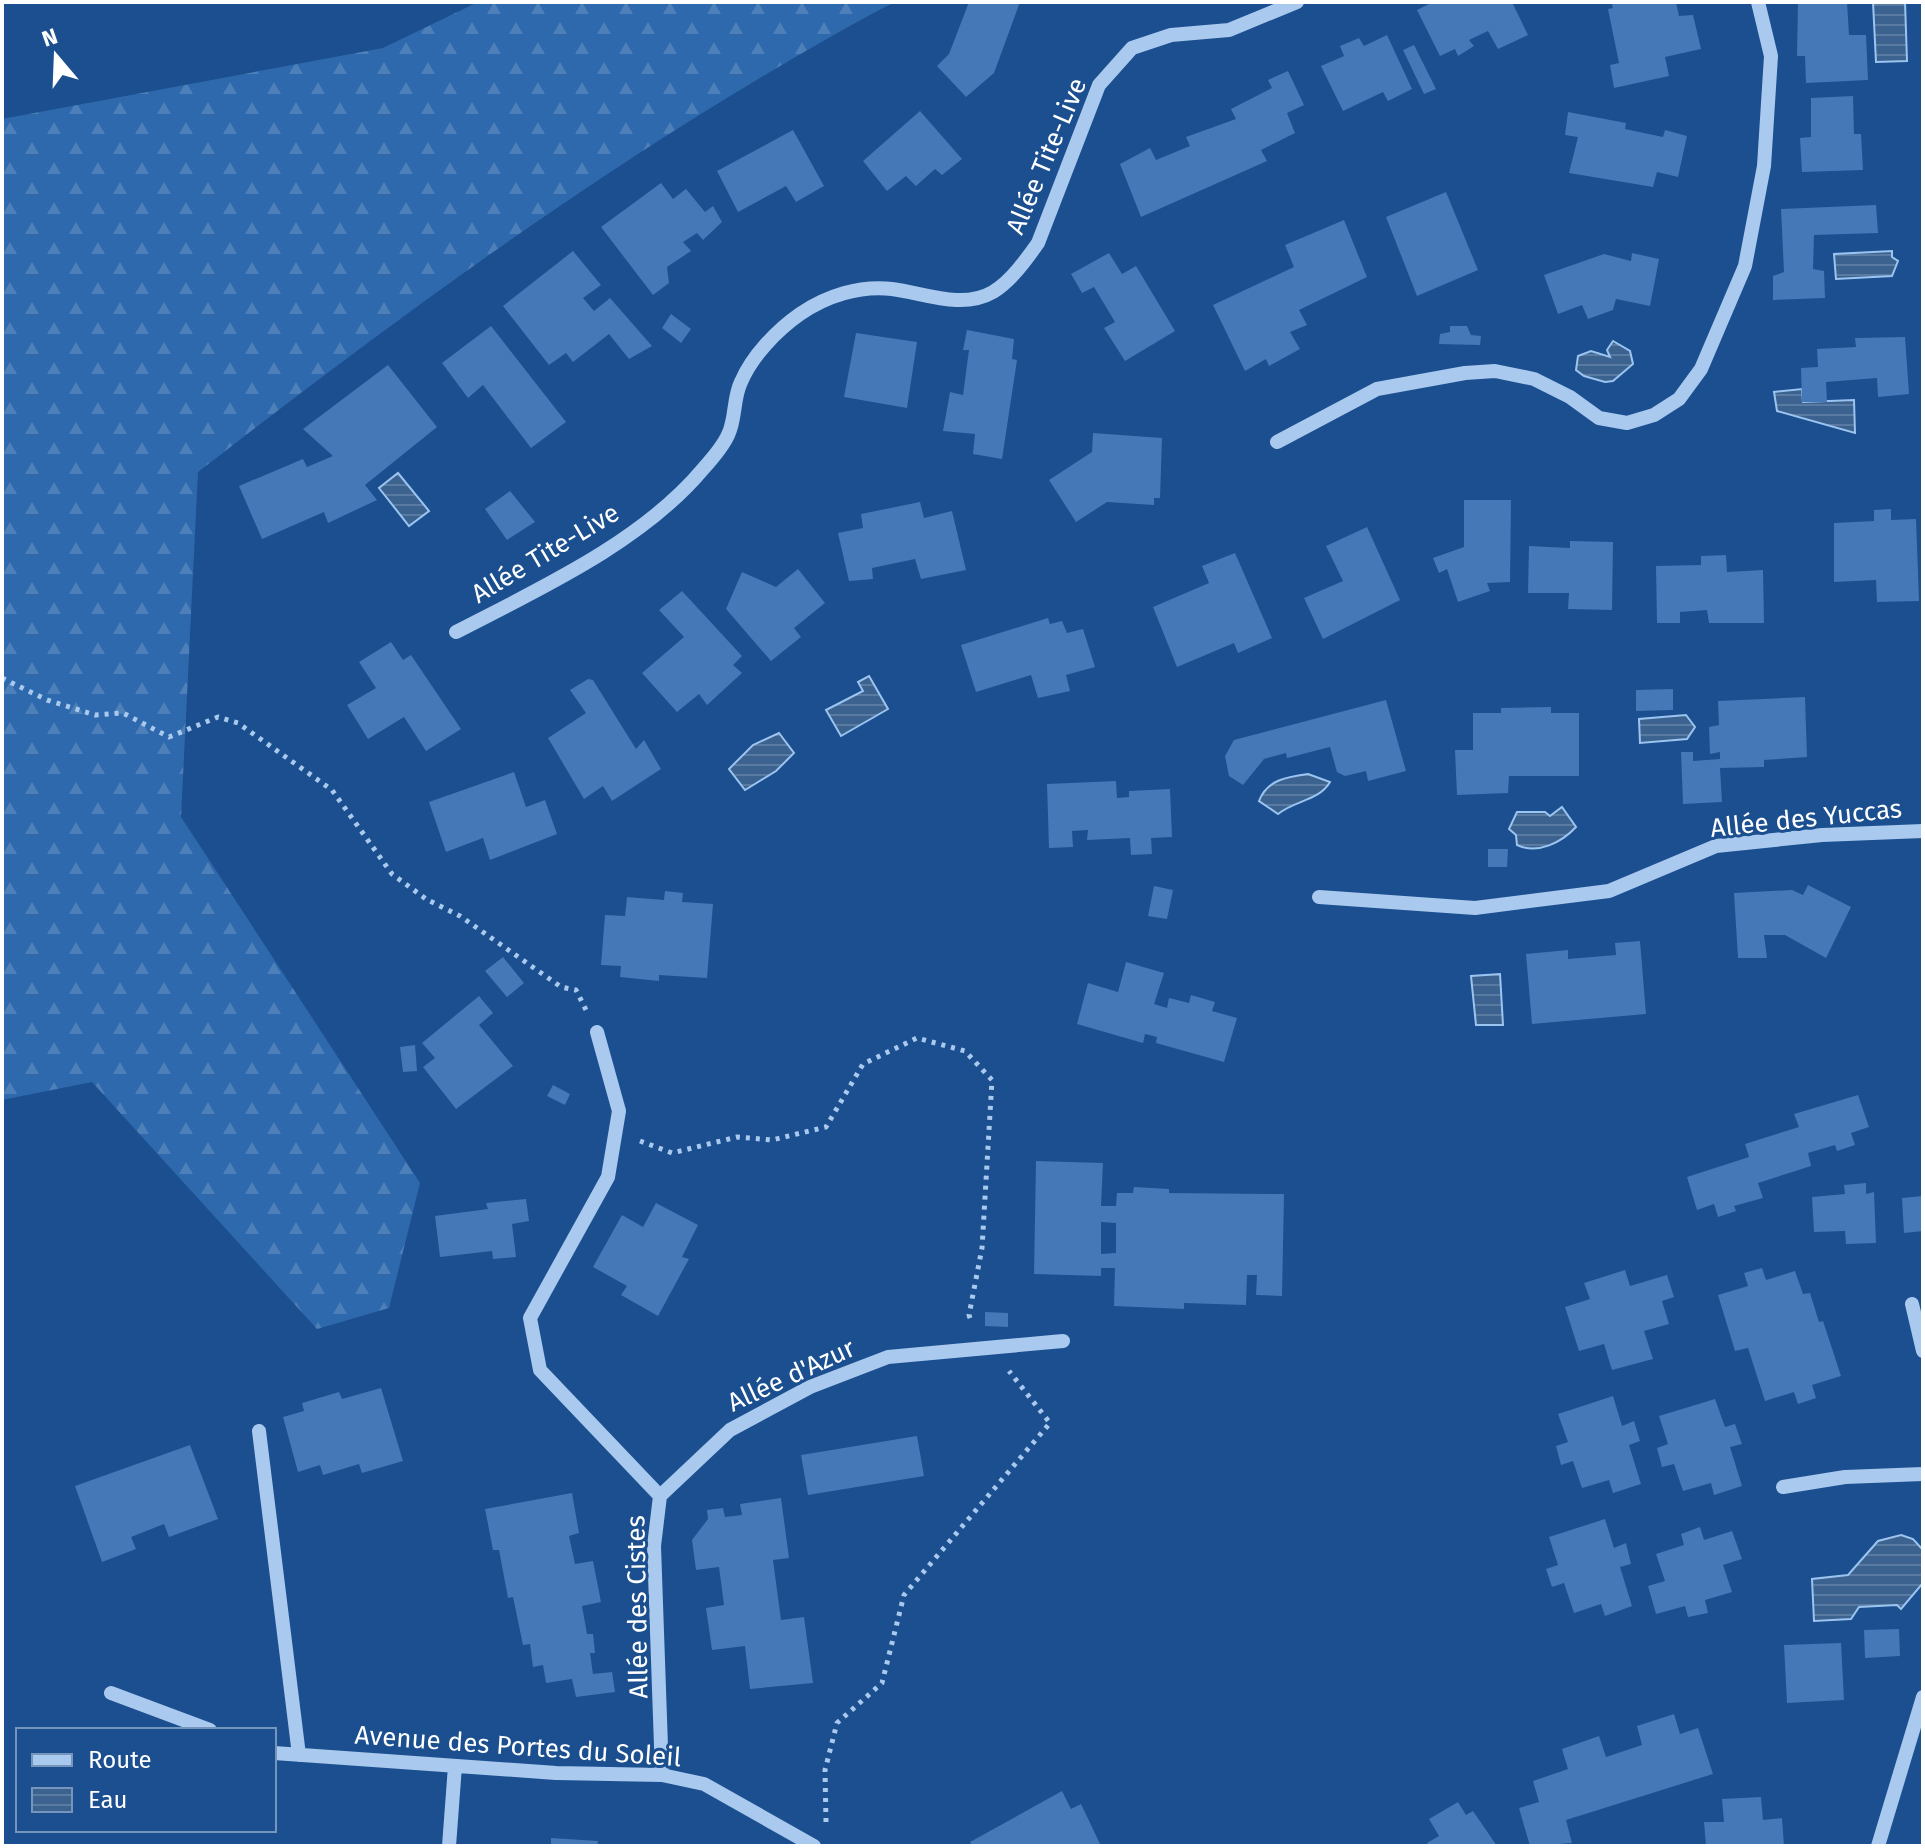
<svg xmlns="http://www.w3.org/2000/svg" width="1925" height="1848" viewBox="0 0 1925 1848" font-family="'Fira Sans',sans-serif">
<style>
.forest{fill:url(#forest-firs)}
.water{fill:url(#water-rules);stroke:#9cc4f0;stroke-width:2}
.building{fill:#4478b7;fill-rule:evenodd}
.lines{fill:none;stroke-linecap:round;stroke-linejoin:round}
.path{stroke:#a9c9ee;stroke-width:5;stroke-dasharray:4 6;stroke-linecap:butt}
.minor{stroke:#a9c9ee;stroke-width:14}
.labels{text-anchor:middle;stroke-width:6;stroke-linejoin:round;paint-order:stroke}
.street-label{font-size:26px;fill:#fff;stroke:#1b4f8f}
</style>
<defs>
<pattern id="forest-firs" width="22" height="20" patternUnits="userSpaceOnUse" patternTransform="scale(2)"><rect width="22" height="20" fill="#2e69ad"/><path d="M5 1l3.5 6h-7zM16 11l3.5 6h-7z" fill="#4d80b9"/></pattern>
<pattern id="water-rules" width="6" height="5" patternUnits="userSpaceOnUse" patternTransform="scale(2)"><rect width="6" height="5" fill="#3c6290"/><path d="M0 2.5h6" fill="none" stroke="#597aa1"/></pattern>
</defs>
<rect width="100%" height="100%" fill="#1b4f8f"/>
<path class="forest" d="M 478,2 L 894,2 C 647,134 419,300 198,472 L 181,817 L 420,1183 L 389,1308 L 317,1329 L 92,1082 L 2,1100 L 2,119 L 383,48 Z"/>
<path class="water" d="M 1873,2 L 1905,2 L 1907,61 L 1876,62 Z
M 1892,251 L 1892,257 L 1898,261 L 1892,276 L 1836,279 L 1834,254 Z
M 1613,341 L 1630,351 L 1633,364 L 1613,381 L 1605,382 L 1584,376 L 1576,370 L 1578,356 L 1591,351 L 1610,357 L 1607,350 Z
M 1802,389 L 1803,402 L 1854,400 L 1855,433 L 1777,411 L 1774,392 Z
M 398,473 L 429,511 L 409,526 L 379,488 Z
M 869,676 L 888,709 L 841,736 L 826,710 L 863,691 L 858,682 Z
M 1686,715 L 1695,727 L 1687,739 L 1640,743 L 1639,719 Z
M 779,733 L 794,753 L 776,771 L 745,790 L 729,769 L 753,745 Z
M 1308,774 L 1330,782 C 1319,801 1295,800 1278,814 L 1259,801 C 1267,780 1286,777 1308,774 Z
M 1562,807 L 1576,827 C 1562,842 1538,855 1517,845 L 1516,835 L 1509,829 L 1517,812 L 1545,812 L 1550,816 Z
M 1500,974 L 1503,1025 L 1476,1025 L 1471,976 Z
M 1901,1535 L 1913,1539 L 1923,1550 L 1923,1583 L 1901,1609 L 1897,1605 L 1859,1607 L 1851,1619 L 1814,1621 L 1812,1579 L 1848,1575 L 1878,1541 Z"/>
<path class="building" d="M 969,2 L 1020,2 L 994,73 L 966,97 L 937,66 L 949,54 Z
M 1433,2 L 1512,2 L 1528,35 L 1498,49 L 1488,31 L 1469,40 L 1474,46 L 1458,56 L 1455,49 L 1440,56 L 1417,10 Z
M 1611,2 L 1676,2 L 1679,16 L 1693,15 L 1701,49 L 1665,57 L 1669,76 L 1614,88 L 1610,65 L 1619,63 L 1608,9 L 1613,8 Z
M 1798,2 L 1847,2 L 1849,35 L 1866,35 L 1868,80 L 1806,83 L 1805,56 L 1797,56 Z
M 1387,35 L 1412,89 L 1388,101 L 1383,92 L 1343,111 L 1321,66 L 1344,56 L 1340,46 L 1359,38 L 1364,46 Z
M 1414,45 L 1436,89 L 1424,94 L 1403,50 Z
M 1288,71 L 1304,105 L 1287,113 L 1295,133 L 1261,150 L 1267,161 L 1141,217 L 1120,164 L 1150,148 L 1156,160 L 1190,146 L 1186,137 L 1236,119 L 1231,109 L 1272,88 L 1268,80 Z
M 1853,96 L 1854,134 L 1861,134 L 1863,170 L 1802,172 L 1800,138 L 1811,137 L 1811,98 Z
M 920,111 L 962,159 L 942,175 L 935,169 L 916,186 L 906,176 L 887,191 L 863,161 Z
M 1568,112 L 1626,123 L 1625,129 L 1663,137 L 1665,130 L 1687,136 L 1678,177 L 1657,172 L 1653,187 L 1569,173 L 1578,137 L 1565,135 Z
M 793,130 L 824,186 L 796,202 L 786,186 L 738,212 L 717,171 Z
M 661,183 L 673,199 L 686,189 L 705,212 L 713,206 L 722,222 L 703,240 L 697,233 L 683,242 L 691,251 L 667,267 L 669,283 L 653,295 L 601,227 Z
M 1446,192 L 1478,270 L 1417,296 L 1386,217 Z
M 1876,205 L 1878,233 L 1814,235 L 1813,269 L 1824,271 L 1825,298 L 1773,300 L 1773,276 L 1784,272 L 1781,209 Z
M 1344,220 L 1367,277 L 1299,310 L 1307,325 L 1290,332 L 1300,349 L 1269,366 L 1266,359 L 1245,371 L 1213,305 L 1294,267 L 1285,245 Z
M 573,251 L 601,285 L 583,298 L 594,311 L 610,298 L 652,346 L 629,359 L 609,334 L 573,362 L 566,353 L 549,365 L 503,306 Z
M 1109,253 L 1122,274 L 1136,266 L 1175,331 L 1125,361 L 1104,328 L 1115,322 L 1094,287 L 1082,293 L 1071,274 Z
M 1632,253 L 1659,259 L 1650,306 L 1616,299 L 1613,310 L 1588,319 L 1582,305 L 1558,314 L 1544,275 L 1604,254 L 1631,261 Z
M 671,314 L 691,329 L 681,343 L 662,328 Z
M 491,326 L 566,422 L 531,448 L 483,385 L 468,398 L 442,363 Z
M 1450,326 L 1467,326 L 1471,335 L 1481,336 L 1480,345 L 1439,344 L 1440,334 L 1450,332 Z
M 967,330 L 1014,339 L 1012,359 L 1017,360 L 1002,459 L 973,454 L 975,434 L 943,431 L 950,392 L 963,395 L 969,350 L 963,350 Z
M 856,333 L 917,342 L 907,408 L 844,397 Z
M 1905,337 L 1909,394 L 1878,397 L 1877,378 L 1826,382 L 1827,402 L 1802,402 L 1801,368 L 1818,367 L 1817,349 L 1856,347 L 1855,338 Z
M 388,365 L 437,427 L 365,485 L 377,500 L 328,523 L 324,512 L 262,539 L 239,486 L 303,459 L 307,467 L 333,456 L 303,429 Z
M 1093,433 L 1162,438 L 1160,498 L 1154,498 L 1154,505 L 1107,502 L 1076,522 L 1049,480 L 1092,452 Z
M 510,491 L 535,522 L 507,540 L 485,509 Z
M 1464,500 L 1511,500 L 1510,582 L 1487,583 L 1490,591 L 1458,602 L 1447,569 L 1439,573 L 1433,558 L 1464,547 Z
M 920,502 L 924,518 L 952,511 L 966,570 L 921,579 L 915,559 L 872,568 L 873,579 L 849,581 L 838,533 L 863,528 L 861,514 Z
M 1891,509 L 1891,520 L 1916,519 L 1919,601 L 1877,602 L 1876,580 L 1834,582 L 1834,523 L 1874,521 L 1874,510 Z
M 1367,527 L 1400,600 L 1323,639 L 1304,598 L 1343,581 L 1326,546 Z
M 1570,541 L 1613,542 L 1612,610 L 1568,609 L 1569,593 L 1528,593 L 1529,546 L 1570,548 Z
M 1235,553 L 1272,638 L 1238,653 L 1234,643 L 1177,667 L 1153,607 L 1209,583 L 1202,566 Z
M 1726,555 L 1727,572 L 1763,570 L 1764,623 L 1709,623 L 1707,610 L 1680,612 L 1680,623 L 1657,623 L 1656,566 L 1701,565 L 1701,556 Z
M 798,569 L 825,603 L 794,628 L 801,637 L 771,661 L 726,609 L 742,572 L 776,587 Z
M 682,591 L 742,656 L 733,665 L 742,673 L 707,705 L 699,694 L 677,712 L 642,673 L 684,637 L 659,610 Z
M 1048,618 L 1050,624 L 1062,621 L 1067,633 L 1083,629 L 1095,667 L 1066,675 L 1070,691 L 1038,698 L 1031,675 L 976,692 L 961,645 Z
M 391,642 L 403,660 L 411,655 L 461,729 L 426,751 L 404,717 L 368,739 L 347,705 L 376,688 L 359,662 Z
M 588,679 L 593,680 L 636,749 L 644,740 L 661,769 L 612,801 L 603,786 L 584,799 L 548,738 L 586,713 L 570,690 Z
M 1673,689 L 1673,710 L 1636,711 L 1636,690 Z
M 1805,697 L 1807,757 L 1764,760 L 1764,767 L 1720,768 L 1722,802 L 1683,804 L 1681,752 L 1693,752 L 1693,761 L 1720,759 L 1720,752 L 1710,754 L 1709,727 L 1719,725 L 1718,701 Z
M 1386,700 L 1406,771 L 1368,781 L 1366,771 L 1345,776 L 1337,772 L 1330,747 L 1287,758 L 1286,753 L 1264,759 L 1243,785 L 1229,776 L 1225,756 L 1234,740 Z
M 1551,707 L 1551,713 L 1579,713 L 1579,776 L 1509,776 L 1508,793 L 1457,795 L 1455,750 L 1473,750 L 1473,713 L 1501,713 L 1501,708 Z
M 514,772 L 526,807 L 545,800 L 557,834 L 490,860 L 483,838 L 446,852 L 429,802 Z
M 1116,781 L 1117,798 L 1129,797 L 1129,791 L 1170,789 L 1172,837 L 1151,838 L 1152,854 L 1131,855 L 1130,838 L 1087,840 L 1088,830 L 1072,831 L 1073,847 L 1049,848 L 1047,784 Z
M 1488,849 L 1508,849 L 1507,867 L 1488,867 Z
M 1808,885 L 1851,907 L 1826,958 L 1785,935 L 1764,935 L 1767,958 L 1738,958 L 1734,893 L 1792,890 L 1803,895 Z
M 1154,886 L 1173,890 L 1167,919 L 1148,916 Z
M 665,891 L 683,893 L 682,902 L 713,904 L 707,978 L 659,975 L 659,981 L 620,977 L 621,966 L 601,965 L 605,915 L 625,916 L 627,897 L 664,900 Z
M 1640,941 L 1646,1014 L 1532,1024 L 1526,954 L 1568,950 L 1568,959 L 1616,955 L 1615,943 Z
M 503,957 L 524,983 L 507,997 L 485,971 Z
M 1126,962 L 1164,973 L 1154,1004 L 1167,1008 L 1169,998 L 1189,1003 L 1191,995 L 1215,1002 L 1212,1011 L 1237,1018 L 1224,1062 L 1156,1043 L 1157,1037 L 1145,1034 L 1143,1043 L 1077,1024 L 1088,983 L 1118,992 Z
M 479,996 L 493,1013 L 479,1025 L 513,1066 L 456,1109 L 423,1067 L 435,1058 L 422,1043 Z
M 415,1045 L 417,1071 L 403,1072 L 400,1047 Z
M 553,1085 L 570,1094 L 565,1105 L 547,1096 Z
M 1858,1095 L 1869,1127 L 1851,1133 L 1855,1145 L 1837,1151 L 1835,1145 L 1808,1153 L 1811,1166 L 1758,1183 L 1763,1198 L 1734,1206 L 1736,1211 L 1718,1217 L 1714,1204 L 1697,1210 L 1687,1177 L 1749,1157 L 1745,1144 L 1799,1127 L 1794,1114 Z
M 1036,1161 L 1103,1163 L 1101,1206 L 1116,1206 L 1117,1193 L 1133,1193 L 1134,1187 L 1169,1189 L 1169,1193 L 1284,1194 L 1282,1296 L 1256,1295 L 1257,1275 L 1247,1275 L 1246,1305 L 1184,1303 L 1184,1309 L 1114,1306 L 1115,1268 L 1101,1268 L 1101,1276 L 1034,1274 ZM 1101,1222 L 1116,1223 L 1116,1253 L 1101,1254 Z
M 1866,1183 L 1866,1194 L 1874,1192 L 1876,1243 L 1846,1244 L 1845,1231 L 1814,1232 L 1812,1197 L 1845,1194 L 1844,1185 Z
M 1923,1196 L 1923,1231 L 1904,1233 L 1902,1198 Z
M 526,1199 L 529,1221 L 512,1224 L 516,1257 L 493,1259 L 492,1251 L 440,1257 L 435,1216 L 488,1209 L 486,1203 Z
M 656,1203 L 698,1225 L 682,1257 L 689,1259 L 658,1316 L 621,1295 L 627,1286 L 593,1267 L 622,1215 L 643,1227 Z
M 1762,1268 L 1766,1280 L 1795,1271 L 1803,1294 L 1810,1293 L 1819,1322 L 1823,1321 L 1841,1376 L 1812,1385 L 1816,1398 L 1798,1404 L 1794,1392 L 1765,1401 L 1748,1348 L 1735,1351 L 1718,1295 L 1748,1286 L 1744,1273 Z
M 1625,1270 L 1630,1286 L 1667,1275 L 1674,1297 L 1662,1301 L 1669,1324 L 1644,1331 L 1653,1359 L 1612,1370 L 1604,1344 L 1579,1351 L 1565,1307 L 1590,1299 L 1584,1283 Z
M 985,1312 L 1008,1313 L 1008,1327 L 985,1326 Z
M 381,1388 L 403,1461 L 362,1473 L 359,1464 L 323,1475 L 320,1465 L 298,1472 L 283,1417 L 304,1411 L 302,1403 L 339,1392 L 342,1399 Z
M 1613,1396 L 1622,1426 L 1634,1421 L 1640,1441 L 1629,1445 L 1641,1484 L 1613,1493 L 1609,1480 L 1582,1488 L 1573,1461 L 1561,1465 L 1556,1446 L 1568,1442 L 1558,1414 Z
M 1715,1399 L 1725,1427 L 1735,1424 L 1742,1444 L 1730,1447 L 1742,1486 L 1714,1495 L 1711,1483 L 1683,1491 L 1674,1464 L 1662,1467 L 1657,1448 L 1668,1444 L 1659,1416 Z
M 917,1436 L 924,1476 L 808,1495 L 801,1455 Z
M 190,1445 L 218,1519 L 169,1537 L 164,1524 L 131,1537 L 136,1549 L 102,1562 L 75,1486 Z
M 572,1493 L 579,1533 L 569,1536 L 575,1564 L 593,1561 L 601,1602 L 582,1606 L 587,1634 L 593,1634 L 595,1653 L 590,1653 L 593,1674 L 612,1672 L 615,1692 L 576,1697 L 572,1679 L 546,1683 L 543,1665 L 533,1667 L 530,1644 L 523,1645 L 513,1597 L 508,1598 L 499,1550 L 493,1550 L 485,1509 Z
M 781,1498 L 789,1558 L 773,1560 L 781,1620 L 804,1617 L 813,1683 L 750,1689 L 745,1646 L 712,1650 L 706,1608 L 724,1605 L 719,1567 L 696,1570 L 692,1540 L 708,1519 L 707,1510 L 723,1508 L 725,1517 L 742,1515 L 740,1504 Z
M 1605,1519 L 1614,1548 L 1626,1543 L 1631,1564 L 1620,1567 L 1632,1606 L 1605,1616 L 1601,1604 L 1574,1613 L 1564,1583 L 1552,1587 L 1546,1569 L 1558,1565 L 1549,1537 Z
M 1700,1527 L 1704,1540 L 1732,1531 L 1742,1559 L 1723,1565 L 1732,1592 L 1705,1600 L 1708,1613 L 1688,1617 L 1685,1606 L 1656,1614 L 1648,1586 L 1665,1581 L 1656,1554 L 1684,1545 L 1681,1534 Z
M 1899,1629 L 1900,1656 L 1865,1658 L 1864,1630 Z
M 1841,1643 L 1844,1700 L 1787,1703 L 1784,1645 Z
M 1674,1714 L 1680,1734 L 1698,1728 L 1713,1774 L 1566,1820 L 1572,1843 L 1530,1846 L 1519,1808 L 1539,1802 L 1533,1781 L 1568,1769 L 1562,1749 L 1599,1736 L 1606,1757 L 1642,1745 L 1637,1726 Z
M 1062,1791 L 1071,1809 L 1081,1804 L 1101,1846 L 972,1846 L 970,1842 Z
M 1761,1797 L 1763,1820 L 1782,1818 L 1784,1846 L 1706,1846 L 1704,1822 L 1724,1822 L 1722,1799 Z
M 1458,1802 L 1466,1815 L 1473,1811 L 1497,1846 L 1429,1846 L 1427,1843 L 1439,1836 L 1429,1819 Z
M 551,1838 L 598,1841 L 597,1846 L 551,1846 Z"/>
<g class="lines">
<path class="path" d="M 2,678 L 47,700 L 95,715 L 123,713 L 169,737 L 218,717 L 238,723 L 332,790 L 392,874 L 426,899 L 460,916 L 561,987 L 576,990 L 586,1010
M 640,1141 L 672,1153 L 737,1137 L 772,1140 L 826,1127 L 863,1064 L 917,1038 L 965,1051 L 992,1080 L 982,1248 L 969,1315 L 971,1321
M 826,1822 L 825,1770 L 837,1723 L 882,1683 L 904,1595 L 1050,1423 L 1009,1371"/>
<path class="minor" d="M 1277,442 L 1377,389 L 1465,373 L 1495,371 L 1534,379 L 1570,397 L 1599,418 L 1627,423 L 1654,415 L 1679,399 L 1701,369 L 1745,266 L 1764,166 L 1771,56 L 1758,2
M 456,632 C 539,589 642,542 703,469 C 712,459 723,446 728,435 C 736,419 733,398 741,382 C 752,356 777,330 800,314 C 826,296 860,285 892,289 C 924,293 962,310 993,292 C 1011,281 1026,260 1038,243 L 1099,85 L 1132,48 L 1171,35 L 1229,30 L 1297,2
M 1319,897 L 1475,908 L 1609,891 L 1716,846 L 1822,835 L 1923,831
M 597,1032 L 619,1111 L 608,1177 L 530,1318 L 540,1370 L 660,1496 L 654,1546 L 662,1775
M 1912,1304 L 1923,1351
M 259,1431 L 299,1755
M 1783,1487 L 1845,1477 L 1923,1474
M 660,1496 L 730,1430 L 810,1387 L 888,1357 L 1063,1341
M 111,1693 L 210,1730
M 274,1753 L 556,1773 L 662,1775 L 704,1784 L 814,1846
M 449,1846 L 455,1766
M 1878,1846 L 1923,1697"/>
</g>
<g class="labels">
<g class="street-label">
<text transform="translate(1046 156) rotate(-67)" y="9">Allée Tite-Live</text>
<text transform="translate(545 553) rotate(-31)" y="9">Allée Tite-Live</text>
<text transform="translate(1806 818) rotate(-6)" y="9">Allée des Yuccas</text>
<text transform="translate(791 1375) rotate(-25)" y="9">Allée d'Azur</text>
<text transform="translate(637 1607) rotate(-91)" y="9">Allée des Cistes</text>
<text transform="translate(518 1746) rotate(4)" y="9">Avenue des Portes du Soleil</text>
</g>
</g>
<rect width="1925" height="1848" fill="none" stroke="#ffffff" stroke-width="8"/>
<rect x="16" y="1728" width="260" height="104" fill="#1b4f8f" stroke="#7695bc" stroke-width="2"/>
<rect x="32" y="1754" width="40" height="12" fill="#a9c9ee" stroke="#7695bc" stroke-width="2"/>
<text x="88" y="1768" font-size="24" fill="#ffffff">Route</text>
<rect x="32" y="1788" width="40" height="24" fill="url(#water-rules)" stroke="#7695bc" stroke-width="2"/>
<text x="88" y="1808" font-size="24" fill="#ffffff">Eau</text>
<g transform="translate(56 56) rotate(341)" stroke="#1b4f8f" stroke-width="6" paint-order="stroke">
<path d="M0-6L14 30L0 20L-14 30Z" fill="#ffffff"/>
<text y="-12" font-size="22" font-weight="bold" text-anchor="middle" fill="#ffffff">N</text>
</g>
</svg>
